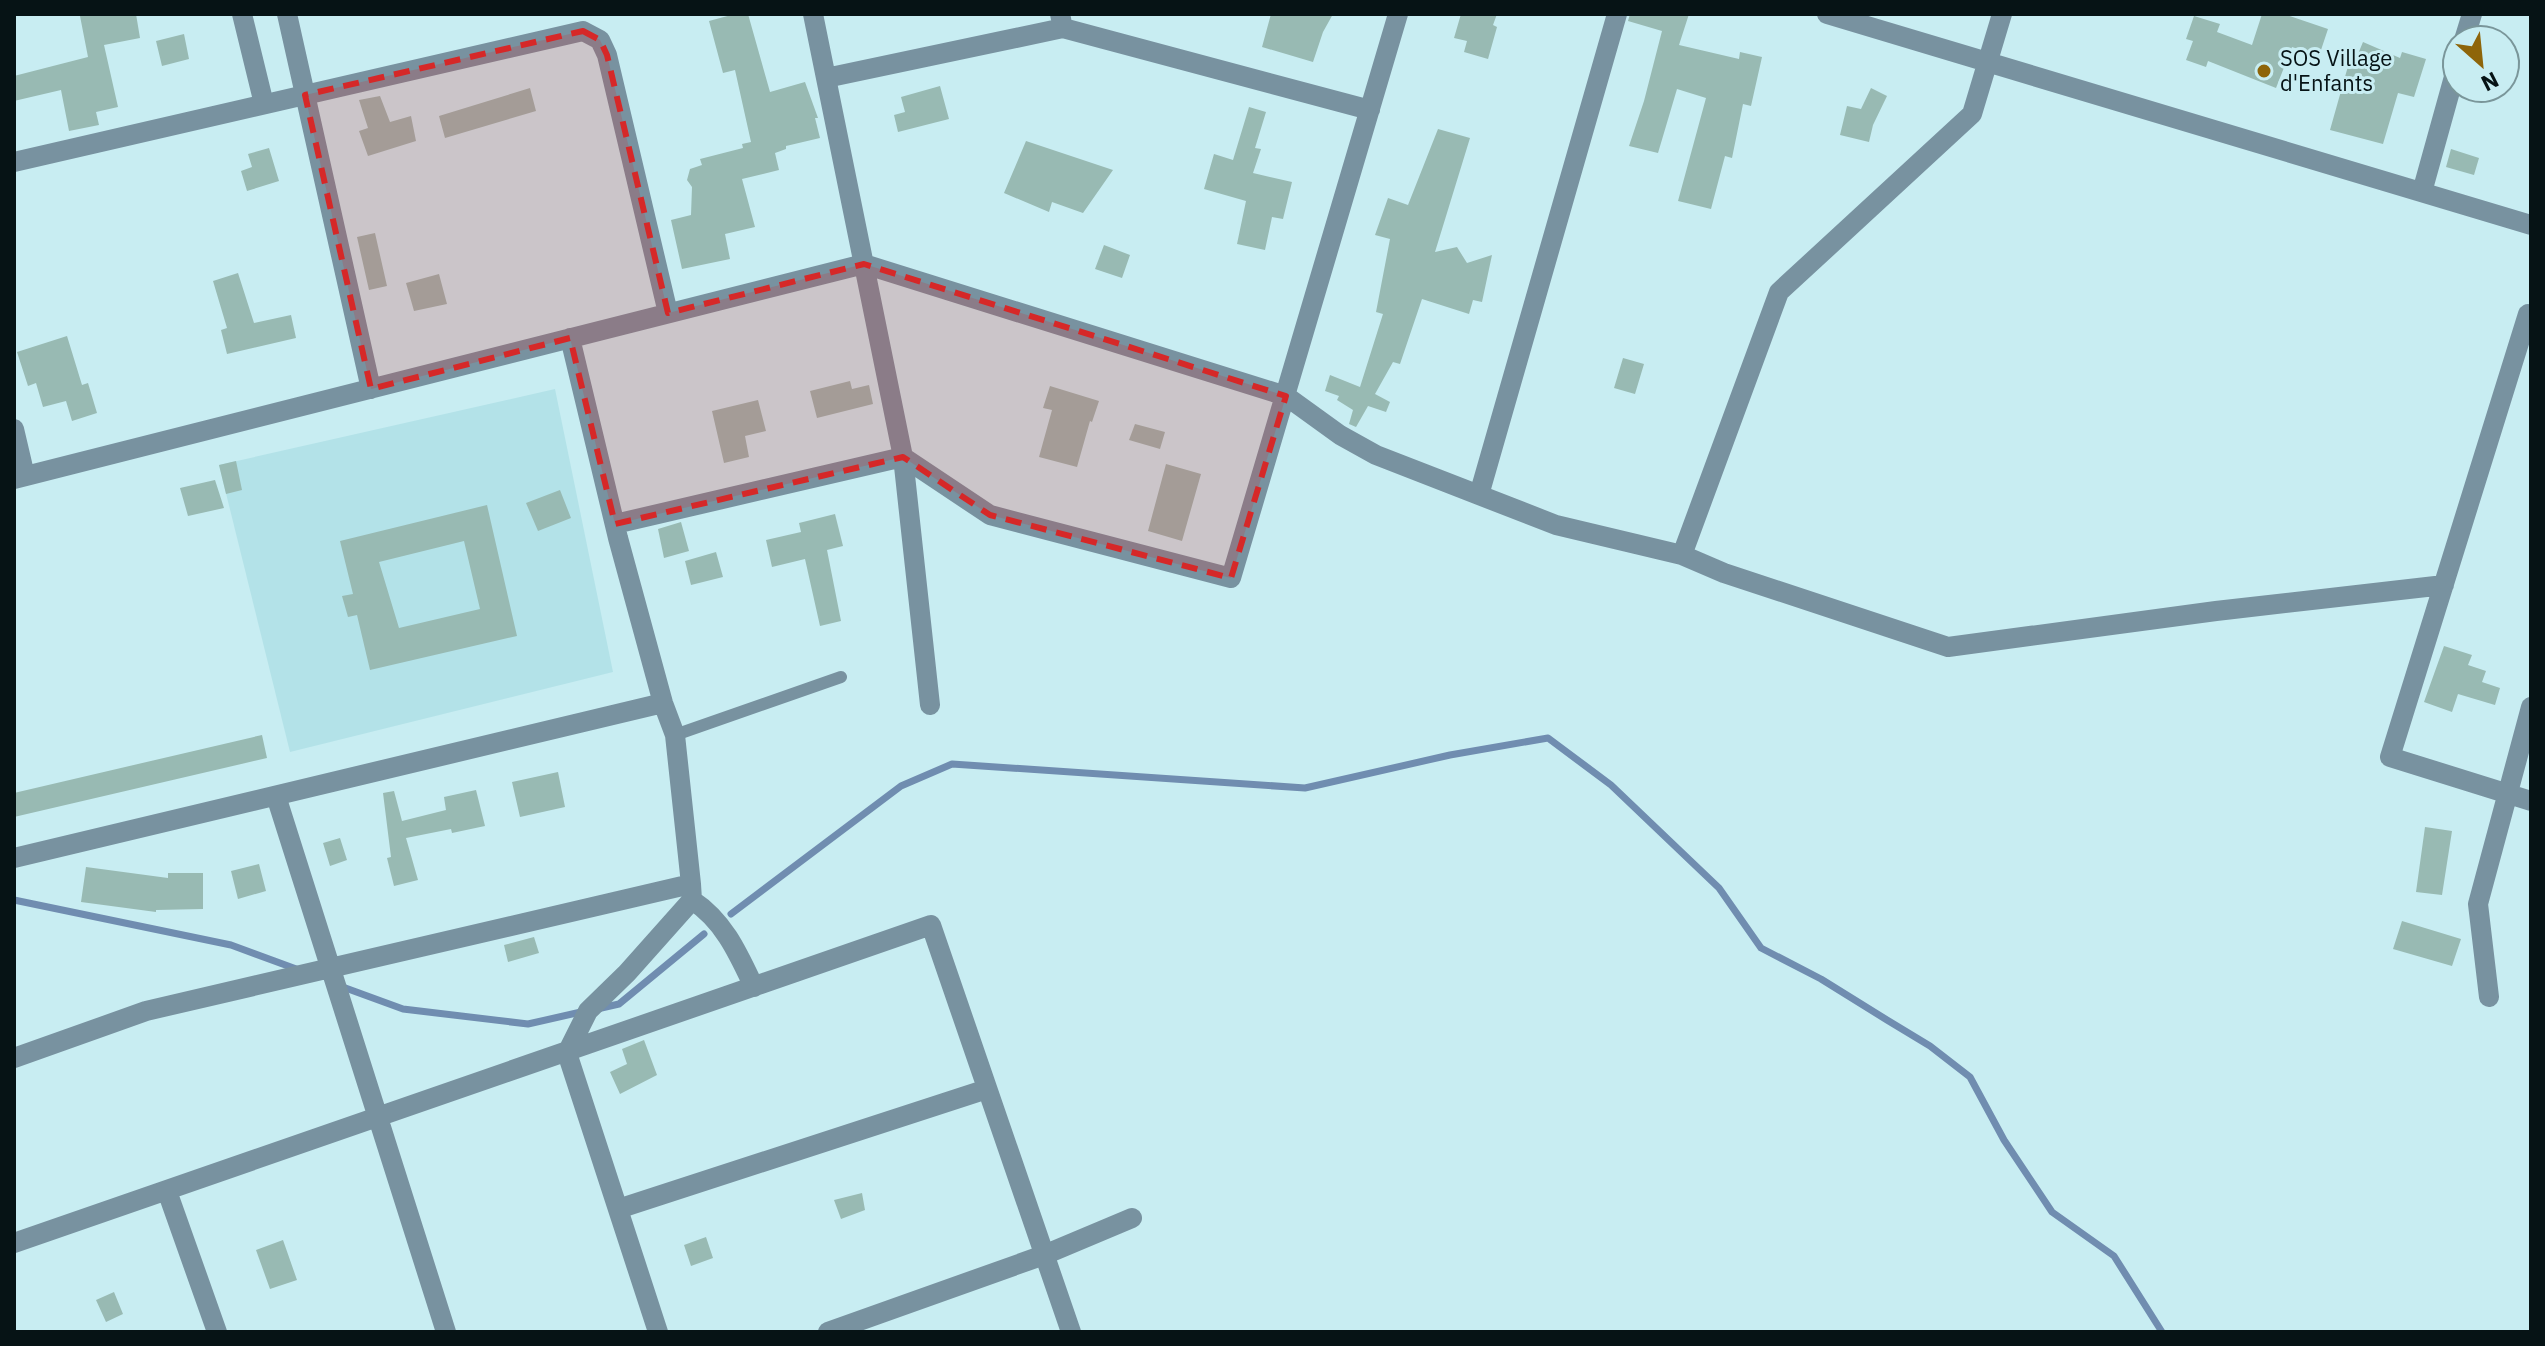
<svg xmlns="http://www.w3.org/2000/svg" width="2545" height="1346" viewBox="0 0 2545 1346" font-family="'IBM Plex Sans',sans-serif">
<style>
.built{fill:#b3e2e8}
.lines{fill:none;stroke-linecap:round;stroke-linejoin:round}
.stream{stroke:#708db0;stroke-width:7}
.building{fill:#98bab3;fill-rule:evenodd}
.service{stroke:#7892a0;stroke-width:12}
.minor{stroke:#7892a0;stroke-width:20}
.marked{fill:#d62828;fill-opacity:0.2;stroke:#d62828;stroke-width:6;stroke-dasharray:16 10;stroke-linejoin:round}
.poi-dot{fill:#8e650a;stroke:#c8edf2;stroke-width:3}
.labels{text-anchor:middle;stroke-width:6;stroke-linejoin:round;paint-order:stroke}
.poi-label{font-size:22px;fill:#061315;stroke:#c8edf2;text-anchor:start}
</style>
<rect width="100%" height="100%" fill="#c8edf2"/>
<path class="built" d="M 555,389 L 613,672 L 290,752 L 219,465 Z"/>
<g class="lines">
<path class="stream" d="M 14,900 L 231,945 L 299,970
M 731,914 L 901,786 L 952,764 L 1305,788 L 1450,755 L 1548,738 L 1611,785 L 1719,888 L 1761,948 L 1821,979 L 1887,1020 L 1930,1046 L 1970,1077 L 2004,1140 L 2052,1212 L 2114,1256 L 2162,1332
M 340,986 L 403,1009 L 528,1024 L 581,1012
M 597,1009 L 619,1004 L 704,934"/>
</g>
<path class="building" d="M 90,14 L 136,14 L 140,38 L 104,45 L 118,107 L 96,112 L 99,125 L 69,131 L 61,90 L 14,101 L 14,76 L 88,57 L 80,16 Z
M 735,14 L 748,14 L 770,92 L 805,82 L 818,118 L 815,118 L 820,138 L 786,146 L 786,149 L 775,153 L 779,170 L 742,179 L 755,227 L 725,234 L 730,259 L 682,269 L 671,220 L 691,215 L 692,187 L 687,180 L 690,169 L 702,165 L 700,159 L 743,148 L 742,144 L 751,142 L 735,70 L 723,73 L 709,21 Z
M 1271,14 L 1333,14 L 1323,32 L 1313,62 L 1262,47 Z
M 1461,14 L 1497,14 L 1493,25 L 1497,27 L 1488,59 L 1464,52 L 1467,41 L 1454,38 Z
M 1630,14 L 1689,14 L 1679,45 L 1739,59 L 1740,52 L 1762,57 L 1751,106 L 1743,104 L 1732,158 L 1725,156 L 1711,209 L 1678,201 L 1706,98 L 1677,89 L 1658,153 L 1629,146 L 1644,101 L 1662,31 L 1628,21 Z
M 2262,14 L 2284,14 L 2328,29 L 2319,56 L 2292,47 L 2276,88 L 2208,61 L 2206,67 L 2186,60 L 2193,41 L 2186,39 L 2194,16 L 2220,24 L 2217,32 L 2252,45 Z
M 184,34 L 189,59 L 162,66 L 156,41 Z
M 2363,42 L 2400,58 L 2402,52 L 2426,59 L 2414,97 L 2398,93 L 2383,144 L 2330,130 L 2352,52 L 2358,54 Z
M 940,86 L 949,119 L 898,132 L 894,115 L 905,112 L 901,97 Z
M 530,88 L 536,111 L 445,138 L 439,116 Z
M 1871,88 L 1887,96 L 1873,125 L 1869,142 L 1840,135 L 1847,106 L 1861,109 Z
M 380,96 L 390,122 L 411,116 L 416,141 L 368,156 L 359,131 L 368,128 L 359,100 Z
M 1249,107 L 1266,112 L 1255,148 L 1261,149 L 1253,173 L 1292,182 L 1283,219 L 1272,217 L 1265,250 L 1237,244 L 1246,201 L 1204,189 L 1214,154 L 1233,160 Z
M 1438,129 L 1470,138 L 1435,252 L 1457,247 L 1467,263 L 1492,255 L 1482,302 L 1473,300 L 1469,314 L 1422,299 L 1400,364 L 1393,362 L 1375,394 L 1390,402 L 1386,412 L 1368,406 L 1356,427 L 1349,424 L 1353,410 L 1337,400 L 1339,396 L 1325,391 L 1330,375 L 1360,387 L 1383,314 L 1376,312 L 1390,239 L 1375,235 L 1388,198 L 1408,205 Z
M 1026,141 L 1113,170 L 1083,213 L 1052,202 L 1049,212 L 1004,193 Z
M 269,148 L 279,181 L 247,191 L 241,171 L 252,167 L 248,154 Z
M 2451,149 L 2479,158 L 2474,175 L 2446,167 Z
M 375,233 L 387,286 L 369,290 L 357,237 Z
M 1104,245 L 1130,255 L 1122,278 L 1095,269 Z
M 238,273 L 254,323 L 291,315 L 296,338 L 227,354 L 221,330 L 227,328 L 213,281 Z
M 439,274 L 447,304 L 414,311 L 406,283 Z
M 67,336 L 82,385 L 88,383 L 97,413 L 72,421 L 66,401 L 43,407 L 36,383 L 28,386 L 17,352 Z
M 1623,358 L 1644,364 L 1635,394 L 1614,388 Z
M 850,381 L 852,389 L 869,385 L 873,404 L 817,418 L 810,391 Z
M 1050,386 L 1099,401 L 1092,422 L 1090,421 L 1077,467 L 1039,457 L 1052,410 L 1043,408 Z
M 758,400 L 766,431 L 745,436 L 749,457 L 724,463 L 712,411 Z
M 1135,424 L 1165,432 L 1160,449 L 1129,440 Z
M 236,461 L 242,490 L 226,494 L 219,465 Z
M 1166,464 L 1201,474 L 1182,541 L 1148,531 Z
M 215,480 L 224,508 L 188,516 L 180,488 Z
M 560,490 L 571,518 L 538,531 L 526,503 Z
M 487,505 L 517,636 L 370,670 L 357,615 L 348,617 L 342,596 L 353,594 L 340,541 ZM 464,541 L 480,609 L 399,628 L 379,562 Z
M 835,514 L 843,546 L 827,550 L 841,621 L 820,626 L 805,559 L 772,567 L 766,540 L 801,532 L 799,523 Z
M 681,522 L 689,551 L 664,558 L 658,529 Z
M 716,552 L 723,577 L 691,585 L 685,561 Z
M 2444,646 L 2472,655 L 2468,665 L 2486,671 L 2482,682 L 2500,688 L 2495,705 L 2458,694 L 2452,712 L 2424,702 Z
M 262,735 L 267,758 L 14,817 L 14,793 Z
M 558,772 L 565,807 L 520,817 L 512,782 Z
M 476,790 L 485,826 L 452,833 L 451,829 L 406,838 L 418,880 L 394,886 L 387,858 L 391,857 L 383,793 L 394,791 L 402,821 L 446,810 L 444,797 Z
M 2425,827 L 2452,831 L 2442,895 L 2416,892 Z
M 340,838 L 347,860 L 330,866 L 323,843 Z
M 259,864 L 266,891 L 238,899 L 231,871 Z
M 86,867 L 168,878 L 168,873 L 203,873 L 203,909 L 156,910 L 156,912 L 81,902 Z
M 2402,921 L 2461,939 L 2452,966 L 2393,949 Z
M 534,937 L 539,953 L 508,962 L 504,945 Z
M 644,1040 L 657,1075 L 620,1094 L 610,1072 L 627,1064 L 622,1049 Z
M 862,1193 L 865,1210 L 841,1219 L 834,1200 Z
M 706,1237 L 713,1258 L 691,1266 L 684,1245 Z
M 283,1240 L 297,1280 L 270,1289 L 256,1250 Z
M 114,1292 L 123,1314 L 106,1322 L 96,1300 Z"/>
<g class="lines">
<path class="service" d="M 675,735 L 841,677"/>
<path class="minor" d="M 242,14 L 264,104
M 287,14 L 371,389
M 813,14 L 903,457 L 930,705
M 1060,14 L 1063,28 L 1370,110
M 1827,14 L 2531,225
M 2464,40 L 2472,14
M 826,78 L 1063,28
M 14,162 L 583,31 L 600,40 L 607,55 L 668,313
M 2422,192 L 2457,66
M 2528,314 L 2390,757 L 2531,801
M 570,338 L 618,538 L 663,703 L 675,735 L 691,884 L 692,900 L 627,973 L 588,1011 L 567,1053 L 658,1332
M 14,429 L 25,476
M 14,479 L 864,264 L 1286,396 L 1340,435 L 1376,455 L 1556,525 L 1682,555 L 1724,573 L 1948,647 L 2216,611 L 2444,585
M 1479,495 L 1617,14
M 615,524 L 903,457 L 990,515 L 1231,578 L 1398,14
M 1682,555 L 1779,292 L 1972,114 L 2002,14
M 276,796 L 446,1332
M 14,858 L 663,703
M 692,900 C 724,921 738,953 754,987
M 2489,997 L 2478,904 L 2531,707
M 14,1058 L 146,1011 L 691,884
M 167,1191 L 217,1332
M 618,1209 L 987,1089
M 14,1243 L 931,925 L 1071,1332
M 828,1332 L 1044,1255 L 1132,1218"/>
</g>
<path class="marked" d="M 583,31 L 600,40 L 607,55 L 668,313 L 864,264 L 1286,396 L 1231,578 L 990,515 L 903,457 L 615,524 L 570,338 L 371,389 L 305,95 Z"/>
<circle class="poi-dot" cx="2264" cy="71" r="8"/>
<g class="labels">
<g class="poi-label">
<text x="2280" y="66">SOS Village<tspan x="2280" dy="25">d'Enfants</tspan></text>
</g>
</g>
<rect width="2545" height="1346" fill="none" stroke="#061315" stroke-width="32"/>
<g transform="translate(2481 64) rotate(153)"><circle r="38" fill="#c8edf2" stroke="#7a969a" stroke-width="2"/>
<path d="M0-6L14 30L0 20L-14 30Z" fill="#8e650a"/>
<text y="-12" font-size="22" font-weight="bold" text-anchor="middle" fill="#061315">N</text>
</g>
</svg>
